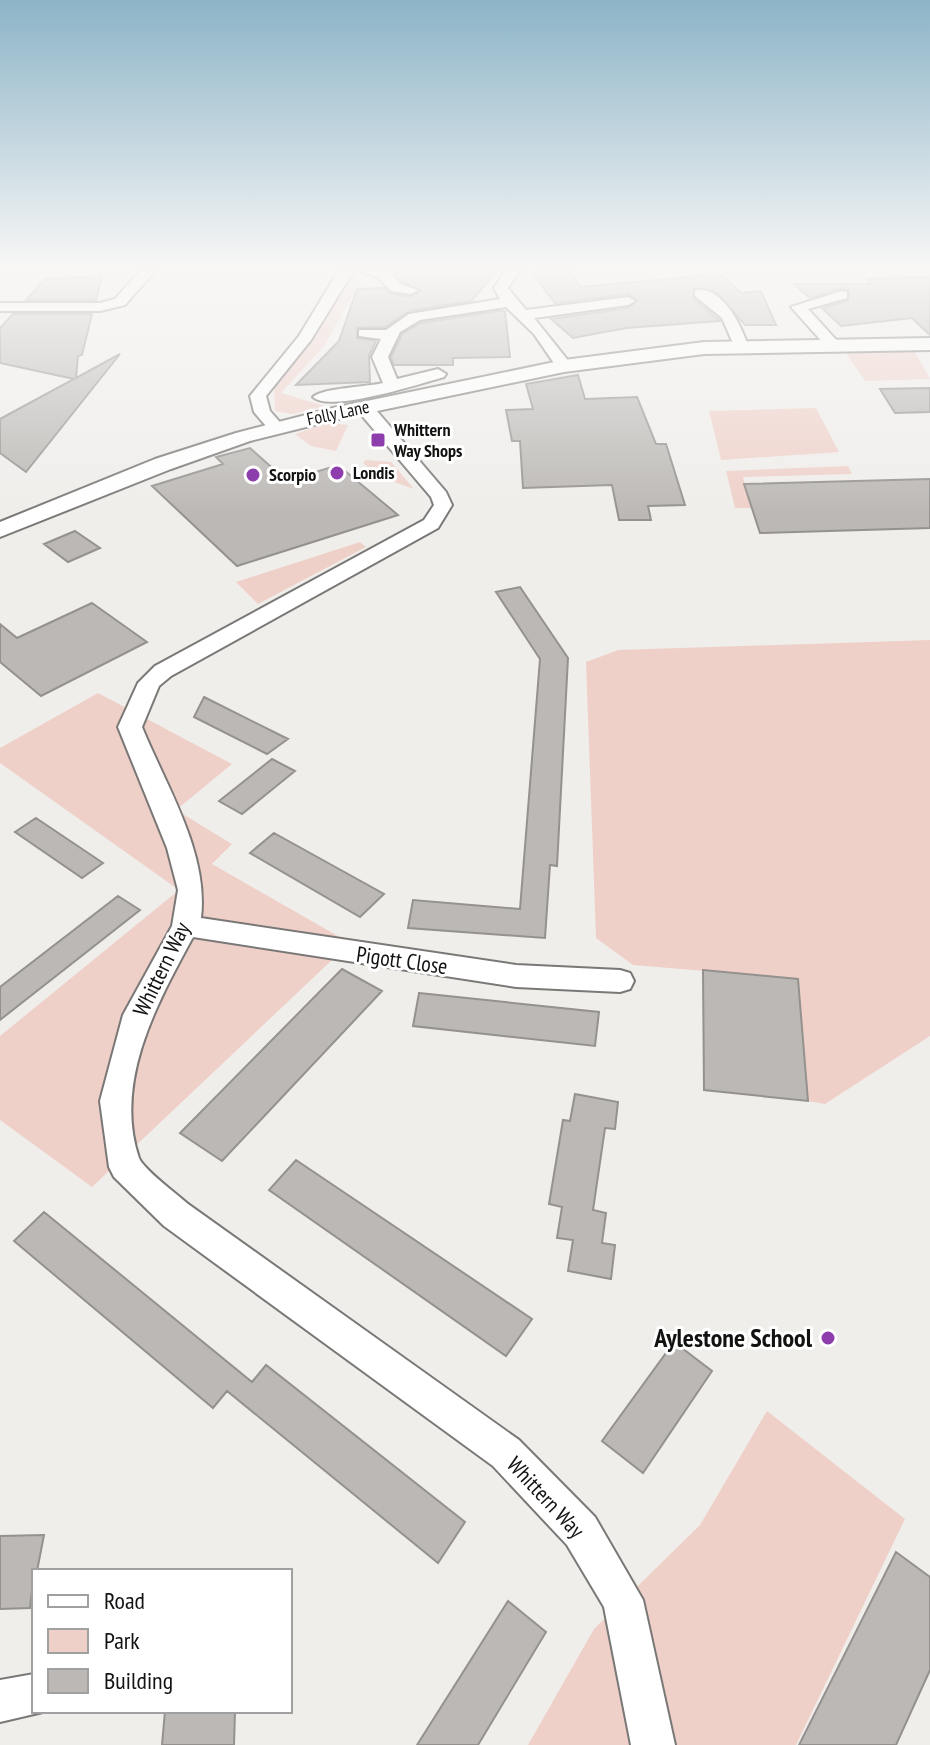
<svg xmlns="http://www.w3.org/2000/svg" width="930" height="1745" viewBox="0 0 930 1745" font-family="'PT Sans Narrow',sans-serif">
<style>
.green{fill:#efd0c9}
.building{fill:#bbb8b5;stroke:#94918f;stroke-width:2}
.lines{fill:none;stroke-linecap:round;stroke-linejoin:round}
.minor-casing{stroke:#7a7876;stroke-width:4}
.tertiary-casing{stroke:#7a7876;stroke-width:4}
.minor{fill:#fff;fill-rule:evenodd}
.tertiary{fill:#fff;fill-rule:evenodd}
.poi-dot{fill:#8e3dac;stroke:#fff;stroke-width:3}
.labels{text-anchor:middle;stroke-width:6;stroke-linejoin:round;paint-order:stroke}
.far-street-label{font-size:18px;fill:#121211;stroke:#fff}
.far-poi-label{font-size:18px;font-weight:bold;fill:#121211;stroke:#fff;text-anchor:start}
.street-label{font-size:22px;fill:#121211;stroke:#fff}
.near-poi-label{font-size:26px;font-weight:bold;fill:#121211;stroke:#fff;text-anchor:end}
</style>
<rect width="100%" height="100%" fill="#f0eeeb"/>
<path class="green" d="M 354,270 L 359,284 L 324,346 L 281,393 L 325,406 L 292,414 L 275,411 L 274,384 L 304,350 Z
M 845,352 L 915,352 L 930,379 L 865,381 Z
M 816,408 L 839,452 L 721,460 L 709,411 Z
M 329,423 L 348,425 L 336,451 L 311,446 L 295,434 Z
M 366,460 L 391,462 L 414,489 L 378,476 L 363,463 Z
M 848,466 L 852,474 L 743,477 L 752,508 L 735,508 L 726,471 Z
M 360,542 L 366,547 L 258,604 L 236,582 Z
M 930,640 L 930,1036 L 825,1104 L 808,1101 L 798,979 L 633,965 L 596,938 L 586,662 L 618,650 Z
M 98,693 L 232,764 L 176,810 L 232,844 L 212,864 L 350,943 L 92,1187 L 0,1120 L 0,1036 L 179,890 L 0,763 L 0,748 Z
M 767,1411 L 905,1519 L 796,1745 L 528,1745 L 594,1629 L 700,1525 Z"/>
<path class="building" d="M 392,270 L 498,270 L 471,301 L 409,311 L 385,327 L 357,328 L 357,338 L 376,341 L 369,356 L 370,382 L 296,385 L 339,341 L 357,289 L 385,288 L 391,294 L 411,297 L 421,291 L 402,281 Z
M 568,270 L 581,287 L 721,274 L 741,293 L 761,291 L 776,325 L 745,325 L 716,292 L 695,287 L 693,298 L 720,321 L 626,328 L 573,338 L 551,319 L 628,308 L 638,300 L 628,294 L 555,303 L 532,273 Z
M 102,276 L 96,300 L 26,300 L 45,279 Z
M 919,277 L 930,277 L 930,335 L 912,318 L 841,326 L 822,308 L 848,301 L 849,290 L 841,288 L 810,298 L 794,284 L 870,284 L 867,279 Z
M 497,311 L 505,311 L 510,357 L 453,358 L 453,365 L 394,365 L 391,357 L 402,334 L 421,323 Z
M 13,314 L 92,314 L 82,355 L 78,356 L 76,378 L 120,354 L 26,472 L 0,453 L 0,419 L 74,379 L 0,363 L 0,328 Z
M 578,375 L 585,399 L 637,397 L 656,444 L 666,444 L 685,505 L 648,506 L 651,520 L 619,520 L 612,485 L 523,488 L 520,441 L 512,441 L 506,410 L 533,409 L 526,384 Z
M 930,388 L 930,412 L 895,413 L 880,389 Z
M 250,448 L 287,481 L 338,465 L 398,515 L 237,566 L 152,486 L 223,464 L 216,457 Z
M 930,479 L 930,528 L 760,533 L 744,484 Z
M 75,531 L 100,548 L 68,562 L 44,544 Z
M 520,587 L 568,658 L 557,866 L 550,865 L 545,938 L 408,928 L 413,900 L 520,909 L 540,659 L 496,592 Z
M 92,603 L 147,642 L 41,696 L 0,662 L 0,624 L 17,638 Z
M 204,697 L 288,739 L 267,754 L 194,717 Z
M 272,759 L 295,771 L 242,814 L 219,801 Z
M 36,818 L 103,863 L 82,878 L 15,832 Z
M 274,833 L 339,869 L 384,894 L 360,917 L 250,853 Z
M 118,896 L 140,910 L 0,1020 L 0,987 Z
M 342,969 L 382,991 L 222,1161 L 180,1133 Z
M 703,970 L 798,979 L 808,1101 L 704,1090 Z
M 419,993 L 599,1012 L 595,1046 L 413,1026 Z
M 575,1094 L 618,1102 L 615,1129 L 605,1128 L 593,1210 L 606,1213 L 602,1243 L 615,1245 L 611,1279 L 568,1271 L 573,1240 L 557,1238 L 562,1207 L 549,1204 L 563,1120 L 570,1121 Z
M 296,1160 L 532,1319 L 506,1356 L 269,1190 Z
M 44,1212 L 252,1382 L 266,1365 L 465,1522 L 438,1563 L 227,1391 L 213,1408 L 14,1241 Z
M 674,1342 L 712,1371 L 643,1473 L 602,1441 Z
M 44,1535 L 37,1571 L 34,1571 L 30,1608 L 0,1609 L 0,1536 Z
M 896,1552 L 930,1577 L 930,1670 L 896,1745 L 799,1745 Z
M 508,1601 L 546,1632 L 478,1745 L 417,1745 Z
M 165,1711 L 235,1711 L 234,1745 L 162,1745 Z"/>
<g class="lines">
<g class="minor-casing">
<path id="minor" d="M 141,270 L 156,270 L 125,305 L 100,311 L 0,311 L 0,303 L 100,303 L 115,299 Z
M 339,270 L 354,270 L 311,340 L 266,396 L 270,411 L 285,428 L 283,432 L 271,432 L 254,412 L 250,396 L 299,336 Z
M 355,270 L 388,271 L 400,284 L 418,290 L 411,294 L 391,291 L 378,277 Z
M 506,270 L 520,270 L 508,288 L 526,310 L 628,297 L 635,301 L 628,305 L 534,318 L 570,363 L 570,369 L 558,369 L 534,334 L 506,307 L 420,320 L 400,332 L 388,357 L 397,379 L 438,369 L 446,374 L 444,377 C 419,384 331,413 313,397 C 323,388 366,387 383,383 L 372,357 L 381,339 L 359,336 L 359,330 L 386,330 L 409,314 L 500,299 L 494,288 Z
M 695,290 C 723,286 740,324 748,345 L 745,348 L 735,348 L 722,318 L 695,296 Z
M 842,291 L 847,292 L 847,298 L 808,309 L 839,343 L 831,348 L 826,346 L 791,307 Z
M 364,402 L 370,403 L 446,492 L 452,505 L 438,528 L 171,676 L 159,686 L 142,727 C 166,786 209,853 201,918 L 516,965 L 620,970 L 630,973 L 634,981 L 630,989 L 620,992 L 516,987 L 193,937 C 158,1002 113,1081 139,1158 C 144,1170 177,1194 188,1204 L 519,1440 L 595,1517 L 643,1600 L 675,1745 L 631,1745 L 604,1607 L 567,1545 L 493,1466 L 164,1226 L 114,1177 L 109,1167 L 100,1101 L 123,1015 L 172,926 L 178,890 L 167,848 L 118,727 L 138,683 L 155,666 L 424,520 L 434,505 L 431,497 L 358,411 L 356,407 Z
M 34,1674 L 34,1711 L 47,1711 L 0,1722 L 0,1680 Z"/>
</g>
<g class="tertiary-casing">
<path id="tertiary" d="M 930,338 L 930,350 L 704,354 L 564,372 L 334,420 L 250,441 L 171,469 L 0,537 L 0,522 L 155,459 L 236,433 L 333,408 L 564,360 L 704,342 Z"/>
</g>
<use href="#minor" class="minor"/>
<use href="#tertiary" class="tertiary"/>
</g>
<linearGradient id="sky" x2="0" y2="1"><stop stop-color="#8cb4c7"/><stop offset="0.52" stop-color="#f8f7f6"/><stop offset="1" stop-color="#f8f7f6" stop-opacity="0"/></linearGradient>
<rect width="930" height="515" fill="url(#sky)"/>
<g class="poi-dot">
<rect x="370" y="432" width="16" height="16" rx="4"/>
<circle cx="337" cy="473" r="8"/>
<circle cx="253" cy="475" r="8"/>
<circle cx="828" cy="1338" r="8"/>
</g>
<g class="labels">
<g class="far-street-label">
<text transform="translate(338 413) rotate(-12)" y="6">Folly Lane</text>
</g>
<g class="far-poi-label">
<text x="394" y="436">Whittern<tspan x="394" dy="21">Way Shops</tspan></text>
<text x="353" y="479">Londis</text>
<text x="269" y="481">Scorpio</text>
</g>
<g class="street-label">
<text transform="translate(402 960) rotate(8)" y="8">Pigott Close</text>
<text transform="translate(161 969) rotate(-64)" y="8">Whittern Way</text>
<text transform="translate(546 1497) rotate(47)" y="8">Whittern Way</text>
</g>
<g class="near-poi-label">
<text x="812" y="1347">Aylestone School</text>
</g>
</g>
<rect x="32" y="1569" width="260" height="144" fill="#ffffff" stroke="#a0a0a0" stroke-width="2"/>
<rect x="48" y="1595" width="40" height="12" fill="#ffffff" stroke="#a0a0a0" stroke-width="2"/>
<text x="104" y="1609" font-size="24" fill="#121211">Road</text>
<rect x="48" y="1629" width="40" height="24" fill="#efd0c9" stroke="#a0a0a0" stroke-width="2"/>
<text x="104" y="1649" font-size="24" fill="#121211">Park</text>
<rect x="48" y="1669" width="40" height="24" fill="#bbb8b5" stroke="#a0a0a0" stroke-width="2"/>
<text x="104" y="1689" font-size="24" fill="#121211">Building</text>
</svg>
